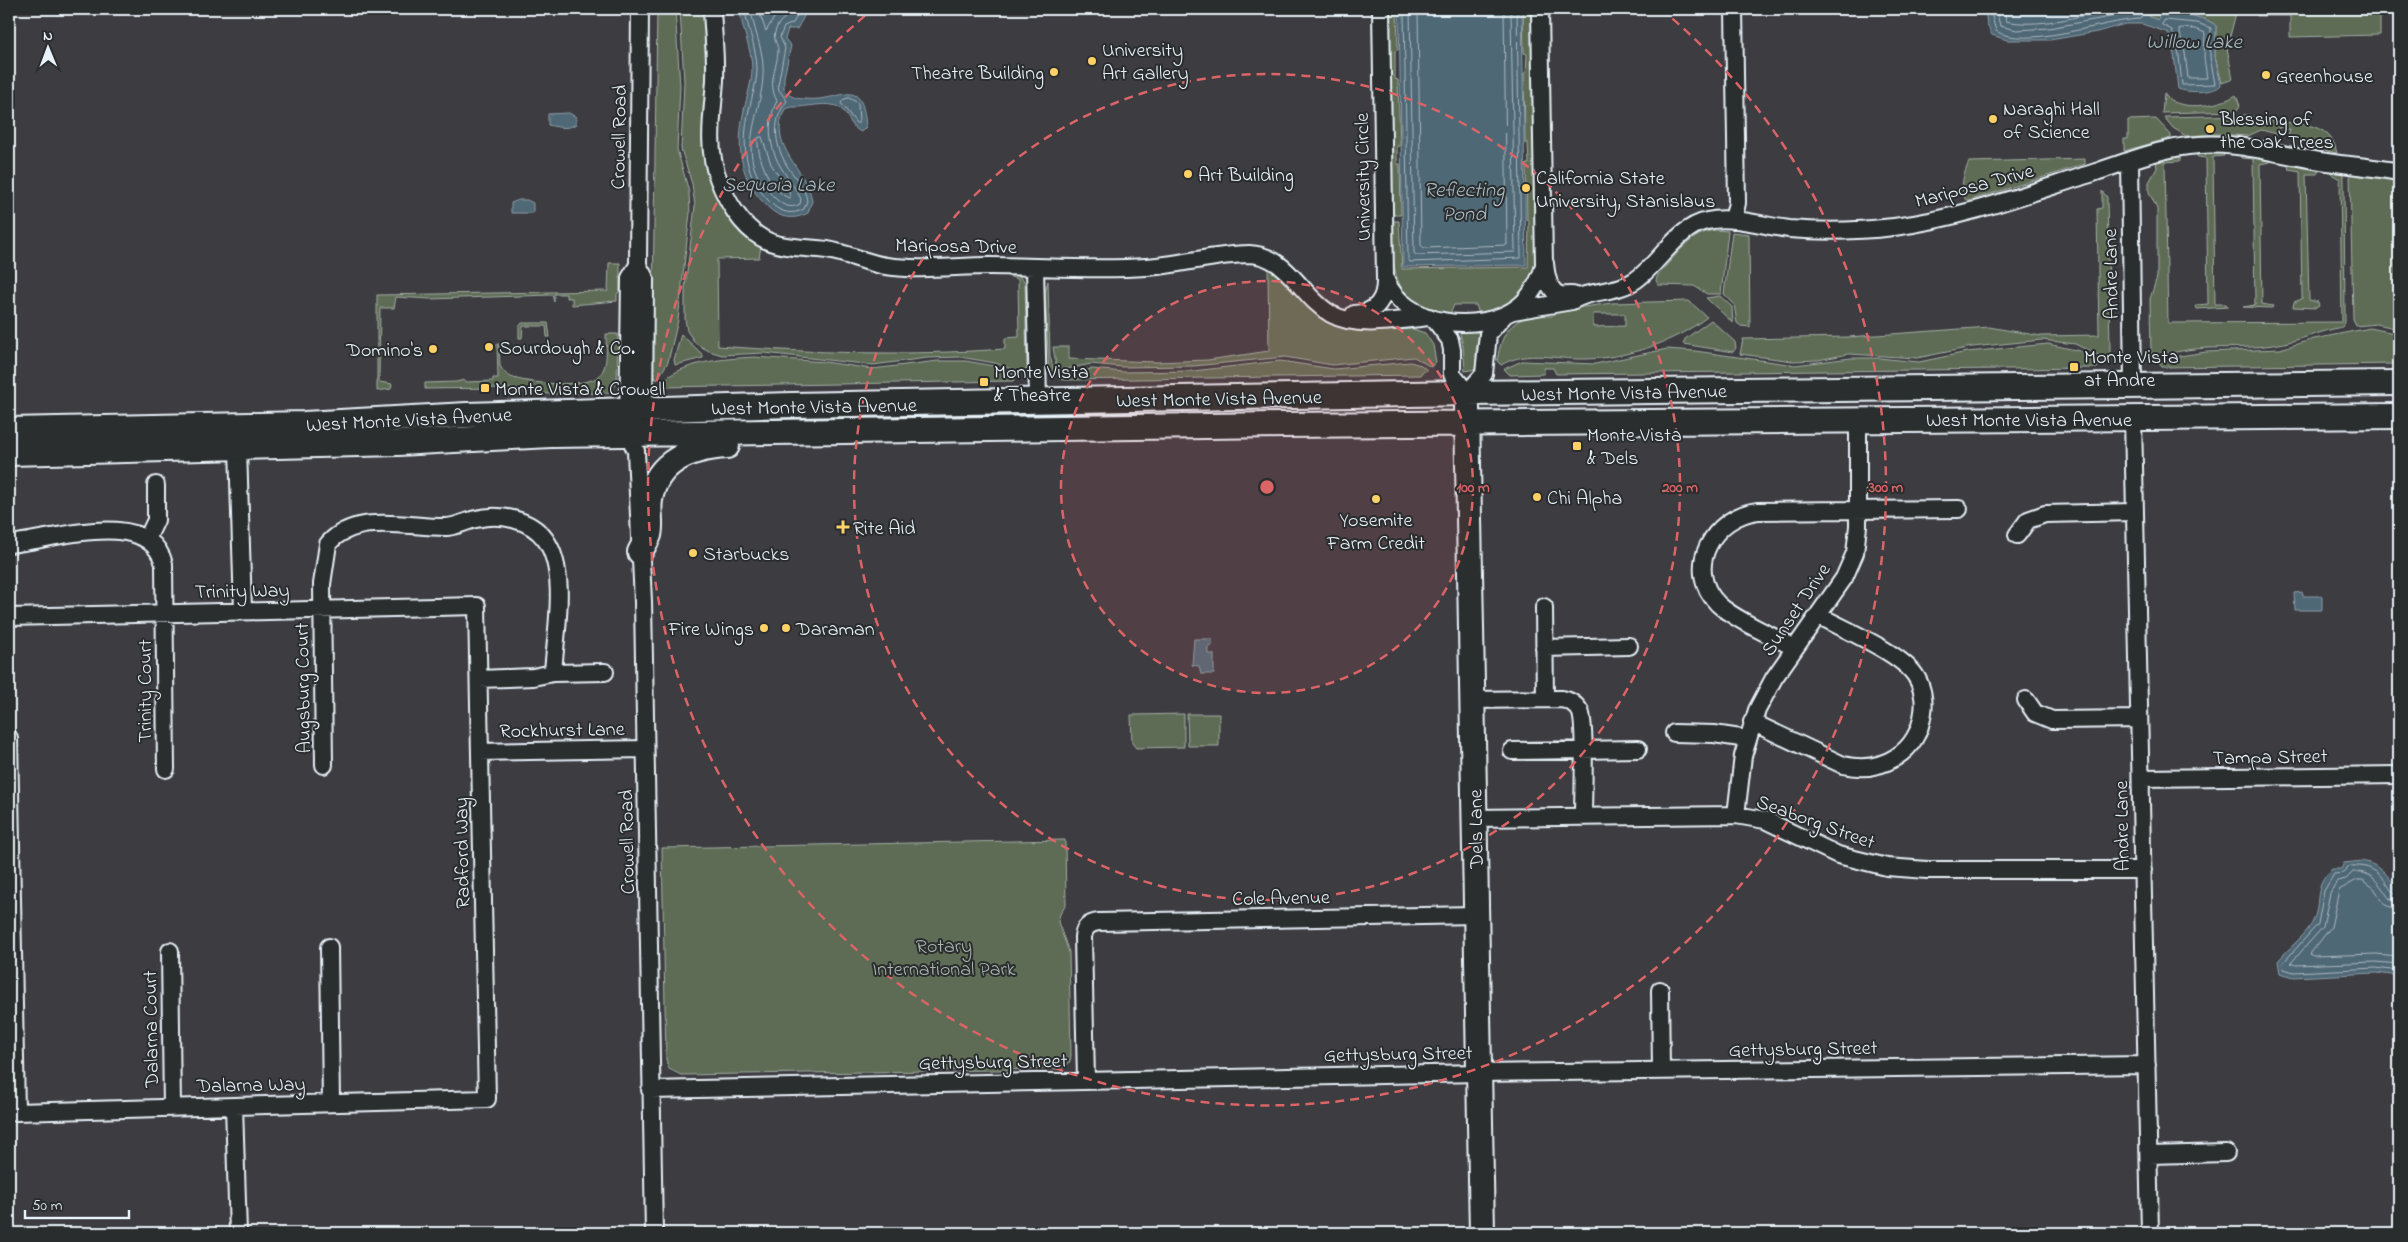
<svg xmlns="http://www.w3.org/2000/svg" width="2408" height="1242" viewBox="0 0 2408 1242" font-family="'Indie Flower',sans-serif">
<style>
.green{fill:#5e6c55;stroke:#a3aea6;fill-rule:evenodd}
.water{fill:#506774;stroke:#8d9ea9}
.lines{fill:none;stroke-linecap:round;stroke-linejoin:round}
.shore{stroke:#abbac3;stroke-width:1}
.street-casing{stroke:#e8f1f8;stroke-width:20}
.secondary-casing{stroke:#e8f1f8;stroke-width:28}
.street{stroke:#2a2d2e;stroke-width:16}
.secondary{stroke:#2a2d2e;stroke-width:24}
.ring{fill:none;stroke:#db6466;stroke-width:2.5;stroke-dasharray:9 6}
.poi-dot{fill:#ffd166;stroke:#2a2d2e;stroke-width:2}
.labels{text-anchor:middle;stroke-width:4;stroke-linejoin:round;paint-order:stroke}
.poi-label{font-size:20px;fill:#e8f1f8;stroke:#2a2d2e;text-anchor:start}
.street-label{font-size:20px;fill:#e8f1f8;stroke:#2a2d2e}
.park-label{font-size:20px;fill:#aab5af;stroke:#2a2d2e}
.water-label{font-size:21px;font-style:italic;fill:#abbac3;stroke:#2a2d2e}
.centre{fill:#db6466;stroke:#2a2d2e;stroke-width:2.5}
.ring-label{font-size:15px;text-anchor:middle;font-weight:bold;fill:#db6466;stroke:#2a2d2e;stroke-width:4;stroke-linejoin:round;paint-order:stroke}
</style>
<rect width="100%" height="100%" fill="#3d3c41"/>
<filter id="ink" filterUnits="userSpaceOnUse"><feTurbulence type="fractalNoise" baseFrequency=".02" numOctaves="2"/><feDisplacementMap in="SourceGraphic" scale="10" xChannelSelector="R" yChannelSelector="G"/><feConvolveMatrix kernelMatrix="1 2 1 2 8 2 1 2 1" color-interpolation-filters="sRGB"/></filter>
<g filter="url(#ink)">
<path class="green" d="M 657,9 L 675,9 L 680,86 L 677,149 L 689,192 L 690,213 L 678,320 L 668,362 L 657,380 L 652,375 Z
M 680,9 L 704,9 L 708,67 L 704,137 L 761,246 L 759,258 L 717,259 L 718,346 C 814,353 909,356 1005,349 L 1005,338 L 1019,337 L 1018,279 L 1007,276 L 1016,274 L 1025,282 L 1027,369 L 1019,372 L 995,363 L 960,357 L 927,358 L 873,365 L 764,353 L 722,355 L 709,351 L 696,344 L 687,331 L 685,319 L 685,288 L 695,206 L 692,184 L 681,149 L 684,82 Z
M 1389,9 L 1397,9 L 1398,50 L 1395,51 L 1395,79 L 1398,80 L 1400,146 L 1397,146 L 1397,164 L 1400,164 L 1401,215 L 1392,215 Z
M 1523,9 L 1532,9 L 1536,273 C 1519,300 1511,307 1479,314 L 1476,305 L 1454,305 L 1450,314 C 1390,304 1393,272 1392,221 L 1399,221 L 1402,269 L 1528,267 L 1529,220 L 1527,220 L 1526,164 L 1529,164 L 1528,143 L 1525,143 L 1524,73 L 1526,73 L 1527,54 L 1524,53 Z
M 2144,9 L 2237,9 L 2227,48 L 2233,79 L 2222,83 L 2215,57 L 2216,26 C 2202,13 2178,17 2160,14 L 2158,20 L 2150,17 Z
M 2256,9 L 2380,9 L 2380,35 L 2290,37 L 2290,16 L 2257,16 Z
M 2164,93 C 2174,113 2221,106 2236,95 L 2240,106 L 2236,111 L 2162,113 Z
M 2249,115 C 2277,130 2329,111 2337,153 L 2327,151 L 2317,143 L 2288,136 L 2290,130 L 2279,127 L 2277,134 L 2261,130 L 2248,136 L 2217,134 L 2186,136 L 2173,128 L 2164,117 Z
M 2156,119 L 2171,135 L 2171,138 L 2124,151 L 2124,139 L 2128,139 L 2128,120 Z
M 2222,151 L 2224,156 L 2213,157 L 2215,304 L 2226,304 L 2228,307 L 2197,309 L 2196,305 L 2208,304 L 2206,158 L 2198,157 L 2196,155 Z
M 2240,154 L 2272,160 L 2270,162 L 2260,164 L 2262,304 L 2273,306 L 2272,308 L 2243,307 L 2255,305 L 2253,159 L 2241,158 Z
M 2176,156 L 2180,157 L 2180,161 L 2165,162 L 2168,323 L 2342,322 L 2340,179 L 2331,174 L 2332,171 L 2342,172 L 2344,179 L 2345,322 L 2343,327 C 2319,331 2297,342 2273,345 C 2233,351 2193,342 2155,359 L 2151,355 L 2150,299 L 2157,277 L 2157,209 L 2149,192 L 2149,182 L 2157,168 L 2156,161 Z
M 2085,159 L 2085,164 L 1968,201 L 1965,199 C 1960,184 1963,176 1969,162 Z
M 2290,163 L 2319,171 L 2317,174 L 2306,174 L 2309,300 L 2318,302 L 2319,306 L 2316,308 L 2293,307 L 2294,302 L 2302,299 L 2300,171 L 2289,169 L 2288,166 Z
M 2350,173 L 2399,181 L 2399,329 L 2377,324 L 2356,326 L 2353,320 Z
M 2102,191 L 2107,197 L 2110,348 L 2110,355 L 2106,359 L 2075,344 L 2042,340 L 1972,347 L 1917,358 L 1849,354 L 1818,360 L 1793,361 L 1740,354 L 1743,339 L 1848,337 L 1989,327 L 2041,336 L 2099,335 L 2097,209 L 2102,208 Z
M 1716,230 L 1728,231 L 1721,294 L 1707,294 L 1694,286 L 1658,285 L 1656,280 L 1658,275 C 1674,258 1690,232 1716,230 Z
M 1732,232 L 1749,234 L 1750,327 L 1741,326 L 1737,323 L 1734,304 L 1724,294 Z
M 609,263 L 620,263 L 620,291 L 617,294 L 617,301 L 572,305 L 572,298 L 566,298 L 566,294 L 554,294 L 554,302 L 552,295 L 430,299 L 396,297 L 394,308 L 380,308 L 379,382 L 392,384 L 391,389 L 377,391 L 377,295 L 608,291 Z
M 1268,267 L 1355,329 L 1413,329 L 1425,333 L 1433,345 L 1436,362 L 1431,367 L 1414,357 L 1332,365 L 1285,357 L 1194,366 L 1123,367 L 1091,364 L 1057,371 L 1053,347 L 1069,347 L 1069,359 L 1157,362 L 1208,360 L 1269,351 Z
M 1048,281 L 1050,356 L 1054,371 L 1049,372 L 1045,292 Z
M 1720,296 L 1732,307 L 1733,323 L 1706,298 Z
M 1689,301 L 1707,317 C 1675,342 1628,358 1586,359 C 1556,360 1528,349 1501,365 L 1497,361 C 1502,331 1510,320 1541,313 L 1546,316 L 1552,316 L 1555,311 L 1612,303 ZM 1593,314 L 1625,314 L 1625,326 L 1593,327 Z
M 1711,320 L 1735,342 L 1736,348 L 1733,352 L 1683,344 L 1685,339 Z
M 522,323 L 548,323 L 550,337 L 547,337 L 546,326 L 523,326 L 522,338 L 519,338 L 519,327 Z
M 2370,328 L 2399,334 L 2399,364 L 2163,367 L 2159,363 L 2173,357 L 2206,352 L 2280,349 L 2314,339 Z
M 1480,329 L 1476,350 L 1476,369 L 1465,371 L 1463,346 L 1459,330 Z
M 606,334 L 618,334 L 617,383 L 608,393 L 549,394 L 503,388 L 425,389 L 425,383 L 456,382 L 464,380 L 465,382 L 493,381 L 493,378 L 498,378 L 497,344 L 499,344 L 500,366 C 503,371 506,375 511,377 C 527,384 587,388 599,376 C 609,366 606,347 606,334 Z
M 681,334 L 703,355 L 703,358 L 675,365 L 674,360 Z
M 2048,344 L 2080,351 L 2102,363 L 2097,368 L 1556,374 L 1553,368 L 1544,368 L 1544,374 L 1510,375 L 1504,369 L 1522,361 L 1595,364 L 1667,349 L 1695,351 L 1795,365 L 1851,358 L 1879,358 L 1919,362 L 1967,352 Z
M 754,357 L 825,362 L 872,369 L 938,361 L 966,361 L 993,366 L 1017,375 L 1013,381 L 664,387 L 660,383 C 684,361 723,359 754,357 Z
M 1280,361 L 1334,369 L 1410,362 L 1421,365 L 1427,370 L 1421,373 L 1420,375 L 1066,380 L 1059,379 L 1059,375 L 1092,369 L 1123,372 L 1193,371 Z
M 1184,714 L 1184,747 L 1136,748 L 1132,743 L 1131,715 Z
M 1187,714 L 1219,714 L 1219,746 L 1188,746 Z
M 1065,840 L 1066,905 L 1060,914 L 1058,922 L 1069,952 L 1071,1055 C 1071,1064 1065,1068 1057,1069 L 681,1075 L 669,1069 L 666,1059 L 662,848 Z"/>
<path class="water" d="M 740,9 L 808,9 L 797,29 L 788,29 L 785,39 L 791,46 L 784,77 L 784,90 C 790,97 797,99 805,99 C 842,103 862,72 866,127 L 861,132 C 850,127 849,115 840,108 C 829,100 805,108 792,107 L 785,109 C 766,147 808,169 812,201 L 808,213 C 794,220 781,219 769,208 C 739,181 736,147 744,110 C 747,96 752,82 752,69 C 752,48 741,29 740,9 Z
M 1399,9 L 1522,9 L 1526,265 L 1403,267 Z
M 1985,9 L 2144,9 L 2150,17 L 2158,20 L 2160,14 C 2178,17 2202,13 2216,26 L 2215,57 L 2221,85 C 2215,93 2188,93 2178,89 L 2174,55 L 2168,36 L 2169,33 L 2142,24 L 2125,24 L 2097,32 L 2050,40 L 2007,40 L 1992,35 L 1987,25 Z
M 569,113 L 576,117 L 576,124 C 568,130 557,127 548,125 L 548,114 Z
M 519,200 L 527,200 L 533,203 L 533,213 L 511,213 L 511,203 Z
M 2302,592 L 2303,596 L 2322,596 L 2322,610 L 2295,610 L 2294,593 Z
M 1194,639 L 1212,639 L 1212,646 L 1208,647 L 1208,654 L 1214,654 L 1214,674 L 1201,674 L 1199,666 L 1192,665 Z
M 2362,861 C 2382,865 2395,880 2399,900 L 2399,976 L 2376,973 L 2294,977 L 2280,973 L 2278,961 C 2287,949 2309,933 2314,919 C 2321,900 2313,887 2332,869 L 2341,869 L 2344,863 Z"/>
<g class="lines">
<path class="shore" d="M 745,9 C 747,29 757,48 757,69 C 757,82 752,96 749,110 C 741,146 744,178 773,205 C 782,213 793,215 804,209 L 807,201 C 805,186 793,176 786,164 C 774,143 772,119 787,101 L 779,90 L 778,85 L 785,48 L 780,37 L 784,27 L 793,23 L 801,9
M 751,9 C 753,28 762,46 763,65 C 766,115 727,154 776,199 C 783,206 791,209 800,204 L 801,199 C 796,188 788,179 782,169 C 769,149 766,122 777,101 C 767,82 777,70 778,51 C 778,41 770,40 778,25 C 782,18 788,18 794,9
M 758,9 L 766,31 L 774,18 L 785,9
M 1404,9 L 1408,259 L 1410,262 L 1521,258 L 1517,9
M 1410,9 L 1414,253 L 1416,255 L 1515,252 L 1511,9
M 1418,9 L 1421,245 L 1424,248 L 1507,245 L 1504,9
M 1990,9 L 1996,31 C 2024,50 2106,20 2140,19 L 2142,16 L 2140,9
M 1996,9 L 2000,26 L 2017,30 L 2049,28 L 2132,13 L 2133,9
M 2004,9 L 2006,21 C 2036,28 2080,17 2109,9
M 2165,20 L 2197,23 L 2211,28 L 2210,57 L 2215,84 L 2182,85 L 2179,55 L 2172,30 L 2162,25 Z
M 2182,28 L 2196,29 L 2205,33 L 2204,58 L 2207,78 L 2188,78 L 2185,53 L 2179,29 Z
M 849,98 L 858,103 L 859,123 L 856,123 L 841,103 L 843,100 Z
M 762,137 L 771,164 L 790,194 L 790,198 C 771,194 756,155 758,138 Z
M 2399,896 C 2386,894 2387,863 2350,866 L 2343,873 L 2334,874 L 2324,891 L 2318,924 L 2283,963 L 2284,969 L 2294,972 L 2376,968 L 2399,971
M 2399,902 L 2390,899 C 2379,885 2374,871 2353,872 L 2346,879 L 2337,881 L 2330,893 L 2323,927 L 2291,963 L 2295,965 L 2376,962 L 2399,964
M 2399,910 L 2385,905 L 2374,888 L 2363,880 L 2357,880 L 2339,890 L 2331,927 L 2310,954 L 2313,956 L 2376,954 L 2399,956"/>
<g class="street-casing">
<path id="street" d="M 640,9 L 638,265 L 645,278 L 644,420
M 712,9 C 713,32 716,56 715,80 C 713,112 706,147 718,178 C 726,200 741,226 762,238 C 780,249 806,247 827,250 C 847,253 866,263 886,266 C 921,271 955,266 990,266 C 1042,266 1093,271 1146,267 C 1180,265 1216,254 1249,254 C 1288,255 1301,297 1331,314 C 1358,329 1399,320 1429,317
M 1381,9 L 1385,278 C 1403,327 1481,335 1518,307 C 1530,298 1541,279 1544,265 L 1540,9
M 2130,161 L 2133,386
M 1733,220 L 1737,203 L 1734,9
M 1545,263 C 1546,274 1548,291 1560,295 C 1566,296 1570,294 1576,296
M 638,265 L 630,278 L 628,434 L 636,451 L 643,602 L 654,1233
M 1035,268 L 1038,401
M 1513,311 L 1572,301 C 1589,289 1617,294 1637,279 C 1660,262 1678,227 1707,221 C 1733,215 1763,226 1789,229 C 1824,232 1859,231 1894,227 C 1963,218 2029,193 2096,172 C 2126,162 2156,150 2188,146 C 2229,140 2268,152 2309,159 C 2339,165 2369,166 2399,172
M 1354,314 C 1376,313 1386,300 1385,278
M 1434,319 L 1450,340 L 1452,350 L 1452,374 L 1467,393 L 1484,374 L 1488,334 L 1503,317
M 2133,418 L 2150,1233
M 238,448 L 243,611
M 2017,535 L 2028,520 L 2045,514 L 2135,512
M 147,539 L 156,520 L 156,485
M 9,544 C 50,541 149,505 164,564 L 166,769
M 1544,607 L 1545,699
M 9,617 L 477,606 L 487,1099 L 16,1112 L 9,738
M 1544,648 L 1629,646
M 1795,648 C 1773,636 1735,620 1718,604 C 1683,569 1713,516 1758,511 L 1959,509
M 553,673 L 605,672
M 1472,700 L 1561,699 C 1569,700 1575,703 1580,711 C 1586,722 1583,798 1583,816
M 2026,700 L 2035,713 L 2052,720 L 2139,719
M 1752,722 L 1843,765 C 1882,774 1918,753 1923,712 C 1925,700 1922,685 1915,675 C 1899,652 1843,629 1818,615
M 1674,733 L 1714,734 L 1747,739
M 1512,751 L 1638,749
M 480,752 L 645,749
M 324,765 L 322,584 L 328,544 C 356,511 410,528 447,527 C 458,526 466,521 476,519 C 500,513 530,519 545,539 C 569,572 555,635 553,673 L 533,677 L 479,679
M 2141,778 L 2399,775
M 1736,815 L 1743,756 L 1757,710 L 1774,678 L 1844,578 L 1855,553 L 1858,526 L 1858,421
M 1475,818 L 1736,815 L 1765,820 L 1838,855 L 1887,867 L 1927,870 L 2143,870
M 329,947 L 331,1103
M 170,951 L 172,1107
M 1660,990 L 1661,1070
M 1086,1081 L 1083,937 C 1084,927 1090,923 1099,922 L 1476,915
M 650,1090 L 1479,1073 L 2147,1065
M 234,1106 L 238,1233
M 2149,1155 L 2226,1153"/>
</g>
<g class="secondary-casing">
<path id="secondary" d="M 1467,408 L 1482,1233
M 9,430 L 304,424 L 467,415 L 792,405 L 1467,393 L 2399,383
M 9,453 L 398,443 L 551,435 L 1283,425 L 2399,416
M 640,552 C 643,546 647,540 649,535 C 652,524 648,511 650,500 C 656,460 692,448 727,446"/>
</g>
<use href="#street" class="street"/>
<use href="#secondary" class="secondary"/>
</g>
</g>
<circle cx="1267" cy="487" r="206" fill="#db6466" fill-opacity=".12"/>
<g class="ring">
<circle cx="1267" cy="487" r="206"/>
<circle cx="1267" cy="487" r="413"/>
<path d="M1661 9A619 619 0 1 1 873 9"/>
</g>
<g class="poi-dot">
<circle cx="1092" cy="61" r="5"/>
<circle cx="1054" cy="72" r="5"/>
<circle cx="2266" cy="75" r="5"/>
<circle cx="1993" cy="119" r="5"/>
<circle cx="2210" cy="129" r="5"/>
<circle cx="1188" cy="174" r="5"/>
<circle cx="1526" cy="188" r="5"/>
<circle cx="489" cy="347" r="5"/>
<circle cx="433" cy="349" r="5"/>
<rect x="2069" y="362" width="10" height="10" rx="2.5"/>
<rect x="979" y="377" width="10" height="10" rx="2.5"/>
<rect x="480" y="383" width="10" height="10" rx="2.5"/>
<rect x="1572" y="441" width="10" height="10" rx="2.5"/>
<circle cx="1537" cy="497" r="5"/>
<circle cx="1376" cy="499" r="5"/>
<path d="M840.5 519.5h5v5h5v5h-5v5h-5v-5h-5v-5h5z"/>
<circle cx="693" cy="553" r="5"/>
<circle cx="764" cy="628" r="5"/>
<circle cx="786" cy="628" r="5"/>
</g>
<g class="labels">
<g class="poi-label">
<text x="1102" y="56">University<tspan x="1102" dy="23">Art Gallery</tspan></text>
<text x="1044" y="79" text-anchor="end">Theatre Building</text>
<text x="2276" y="82">Greenhouse</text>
<text x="2003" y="115">Naraghi Hall<tspan x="2003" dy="23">of Science</tspan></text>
<text x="2220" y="125">Blessing of<tspan x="2220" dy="23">the Oak Trees</tspan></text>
<text x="1198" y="181">Art Building</text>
<text x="1536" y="184">California State<tspan x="1536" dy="23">University, Stanislaus</tspan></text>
<text x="499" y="354">Sourdough &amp; Co.</text>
<text x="423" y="356" text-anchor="end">Domino's</text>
<text x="2084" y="363">Monte Vista<tspan x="2084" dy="23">at Andre</tspan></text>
<text x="994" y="378">Monte Vista<tspan x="994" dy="23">&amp; Theatre</tspan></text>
<text x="495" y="395">Monte Vista &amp; Crowell</text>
<text x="1587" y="441">Monte Vista<tspan x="1587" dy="23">&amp; Dels</tspan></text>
<text x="1547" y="504">Chi Alpha</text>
<text x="1376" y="526" text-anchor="middle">Yosemite<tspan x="1376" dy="23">Farm Credit</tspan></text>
<text x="853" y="534">Rite Aid</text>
<text x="703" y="560">Starbucks</text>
<text x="754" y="635" text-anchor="end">Fire Wings</text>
<text x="796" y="635">Daraman</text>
</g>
<g class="street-label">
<text transform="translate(618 137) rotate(-89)" y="7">Crowell Road</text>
<text transform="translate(1362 177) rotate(-91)" y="7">University Circle</text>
<text transform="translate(1974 185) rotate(-15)" y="7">Mariposa Drive</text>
<text transform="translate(956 245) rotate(1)" y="7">Mariposa Drive</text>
<text transform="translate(2110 274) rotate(-91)" y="7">Andre Lane</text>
<text transform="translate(1624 392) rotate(-1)" y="7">West Monte Vista Avenue</text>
<text transform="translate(1219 398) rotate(-1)" y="7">West Monte Vista Avenue</text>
<text transform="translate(814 406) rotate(-1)" y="7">West Monte Vista Avenue</text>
<text transform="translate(409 419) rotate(-3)" y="7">West Monte Vista Avenue</text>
<text x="2029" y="426">West Monte Vista Avenue</text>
<text transform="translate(242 590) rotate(-1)" y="7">Trinity Way</text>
<text transform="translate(1795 609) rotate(-56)" y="7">Sunset Drive</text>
<text transform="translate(302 688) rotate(-91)" y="7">Augsburg Court</text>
<text transform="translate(144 691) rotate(-90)" y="7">Trinity Court</text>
<text transform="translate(562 729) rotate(-1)" y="7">Rockhurst Lane</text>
<text transform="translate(2270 756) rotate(-1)" y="7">Tampa Street</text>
<text transform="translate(1816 821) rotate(20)" y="7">Seaborg Street</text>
<text transform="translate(2121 826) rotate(-91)" y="7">Andre Lane</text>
<text transform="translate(1475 829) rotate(-91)" y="7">Dels Lane</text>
<text transform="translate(626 842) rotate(-91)" y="7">Crowell Road</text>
<text transform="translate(461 853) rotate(-91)" y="7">Radford Way</text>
<text transform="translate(1281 897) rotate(-1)" y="7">Cole Avenue</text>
<text transform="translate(150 1029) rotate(-91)" y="7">Dalarna Court</text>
<text transform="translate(1803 1048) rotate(-1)" y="7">Gettysburg Street</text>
<text transform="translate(1398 1053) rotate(-1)" y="7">Gettysburg Street</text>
<text transform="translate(993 1061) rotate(-1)" y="7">Gettysburg Street</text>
<text transform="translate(251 1084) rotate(-1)" y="7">Dalarna Way</text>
</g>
<g class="park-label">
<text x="944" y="952">Rotary<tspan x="944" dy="23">International Park</tspan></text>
</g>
<g class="water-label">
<text x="2194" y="48">Willow Lake</text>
<text x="778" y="191">Sequoia Lake</text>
<text x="1464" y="196">Reflecting<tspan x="1464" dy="24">Pond</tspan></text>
</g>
</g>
<circle cx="1267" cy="487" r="8" class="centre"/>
<g class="ring-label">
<text x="1473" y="492">100 m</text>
<text x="1680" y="492">200 m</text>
<text x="1886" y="492">300 m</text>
</g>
<rect width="2408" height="1242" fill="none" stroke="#2a2d2e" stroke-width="30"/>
<rect x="15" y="15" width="2378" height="1212" fill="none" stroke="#e8f1f8" stroke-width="2" filter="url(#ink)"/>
<g transform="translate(48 48) rotate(359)" stroke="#2a2d2e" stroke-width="4" paint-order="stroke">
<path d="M0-4L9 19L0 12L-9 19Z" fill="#e8f1f8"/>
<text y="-8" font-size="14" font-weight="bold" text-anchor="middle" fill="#e8f1f8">N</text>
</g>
<path d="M25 1210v8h104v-8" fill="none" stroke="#e8f1f8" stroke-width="2.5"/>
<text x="32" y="1210" font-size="15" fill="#e8f1f8" stroke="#2a2d2e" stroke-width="4" paint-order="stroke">50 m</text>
</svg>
